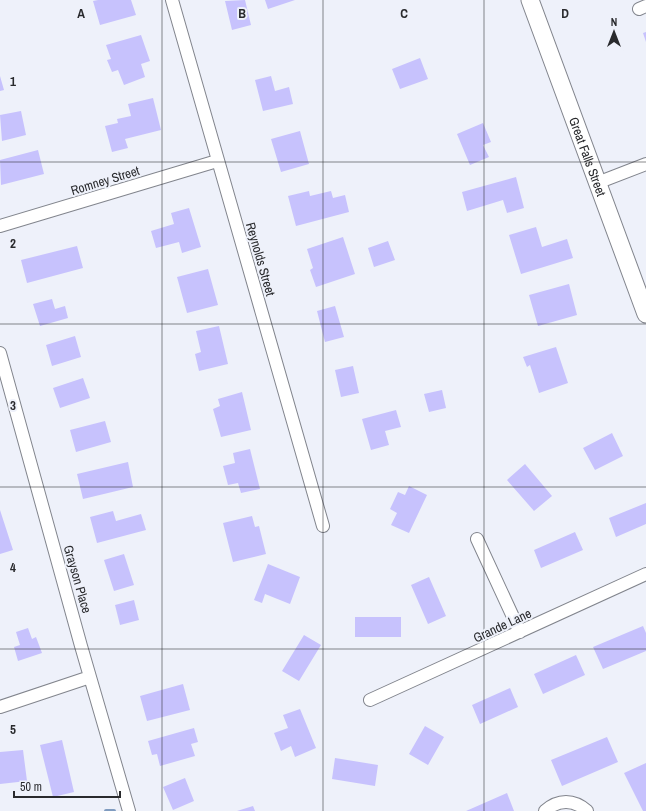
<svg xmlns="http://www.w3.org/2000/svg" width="646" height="811" viewBox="0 0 646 811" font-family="'Archivo Narrow',sans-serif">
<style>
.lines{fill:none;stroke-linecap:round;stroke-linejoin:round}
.stream{stroke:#809cc0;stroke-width:4}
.building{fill:#c7c2fd}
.street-casing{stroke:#82858d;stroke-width:14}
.secondary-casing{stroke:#82858d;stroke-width:19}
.street{stroke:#fff;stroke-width:12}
.secondary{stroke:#fff;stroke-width:17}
.grid{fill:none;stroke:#292a2d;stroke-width:1;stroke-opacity:0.55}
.labels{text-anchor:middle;stroke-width:4;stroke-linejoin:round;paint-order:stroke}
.street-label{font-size:13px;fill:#292a2d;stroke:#eef1fa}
.grid-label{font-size:13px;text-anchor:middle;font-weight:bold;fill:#292a2d;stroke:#eef1fa;stroke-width:4;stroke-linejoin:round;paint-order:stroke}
</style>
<rect width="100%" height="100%" fill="#eef1fa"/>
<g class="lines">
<path class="stream" d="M 106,811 L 114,811"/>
</g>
<path class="building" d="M 98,0 L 131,0 L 136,15 L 100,25 L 93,1 Z
M 245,0 L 251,25 L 232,30 L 225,1 Z
M 265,0 L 295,0 L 268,9 Z
M 646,32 L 646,42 L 643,33 Z
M 141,35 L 150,61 L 141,64 L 145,77 L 124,85 L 118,70 L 112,72 L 107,60 L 111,59 L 106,45 Z
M 420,58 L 428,79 L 400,89 L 392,69 Z
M 0,76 L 4,90 L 0,91 Z
M 271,76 L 275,91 L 289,87 L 293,104 L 263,111 L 255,80 Z
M 153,98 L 161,130 L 125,139 L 128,148 L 112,152 L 105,126 L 118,123 L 117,119 L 131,116 L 128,104 Z
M 21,111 L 26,135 L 2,141 L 0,115 Z
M 483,123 L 491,142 L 483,145 L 489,157 L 470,165 L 457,134 Z
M 300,131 L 309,164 L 281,172 L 271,139 Z
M 38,150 L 44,174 L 1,185 L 0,160 Z
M 516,177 L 524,208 L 507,213 L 503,200 L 467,211 L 462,192 Z
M 309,191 L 310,196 L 331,191 L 333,198 L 345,195 L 349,212 L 296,226 L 288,196 Z
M 189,208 L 201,247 L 182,253 L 179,242 L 156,248 L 151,231 L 174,224 L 171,213 Z
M 536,227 L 542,247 L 567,239 L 573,258 L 521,274 L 509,235 Z
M 343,237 L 355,274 L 316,287 L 310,270 L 313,268 L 307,249 Z
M 388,241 L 395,260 L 374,267 L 368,248 Z
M 77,246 L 83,268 L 27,283 L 21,260 Z
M 208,269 L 218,305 L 187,313 L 177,277 Z
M 569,284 L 577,315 L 538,326 L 529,295 Z
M 52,299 L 55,309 L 65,306 L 68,318 L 40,326 L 33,304 Z
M 335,306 L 344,337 L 325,342 L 317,311 Z
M 219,326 L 228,364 L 199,371 L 195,354 L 201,352 L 196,331 Z
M 75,336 L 81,357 L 52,366 L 46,345 Z
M 556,347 L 568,383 L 539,393 L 530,365 L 527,367 L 523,357 Z
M 353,366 L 359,393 L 341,397 L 335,370 Z
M 83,378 L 90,398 L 60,408 L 53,388 Z
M 442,390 L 446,408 L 429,412 L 424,394 Z
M 242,392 L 251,430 L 221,437 L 213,409 L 220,406 L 218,399 Z
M 396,410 L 401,427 L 385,431 L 389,445 L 371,450 L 362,419 Z
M 105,421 L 111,442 L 76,452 L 70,430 Z
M 612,433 L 623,456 L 595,470 L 583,448 Z
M 250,449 L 260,489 L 241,493 L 238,483 L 228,485 L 223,466 L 235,463 L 233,453 Z
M 128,462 L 133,487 L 83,499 L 77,474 Z
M 525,464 L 552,496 L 534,511 L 507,480 Z
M 409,486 L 427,495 L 409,533 L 391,525 L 397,513 L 390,509 L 398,492 L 405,495 Z
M 646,503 L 646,524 L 616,537 L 609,518 Z
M 0,510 L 13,550 L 0,554 Z
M 113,511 L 116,521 L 141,514 L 146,530 L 97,543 L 90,517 Z
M 252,516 L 255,527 L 259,526 L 266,554 L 233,562 L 223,523 Z
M 575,532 L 583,550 L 541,568 L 534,550 Z
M 124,554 L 134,585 L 114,591 L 104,560 Z
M 268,564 L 300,577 L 290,604 L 265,594 L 262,603 L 254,600 Z
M 429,577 L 446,616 L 428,624 L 411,585 Z
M 134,600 L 139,620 L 120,625 L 115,605 Z
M 355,617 L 401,617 L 401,637 L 355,637 Z
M 643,626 L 646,633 L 646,651 L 603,669 L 593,647 Z
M 28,628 L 32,639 L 36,637 L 42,653 L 18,661 L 14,647 L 20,645 L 16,632 Z
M 304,635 L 321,645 L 299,681 L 282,671 Z
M 576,655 L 585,675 L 543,694 L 534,674 Z
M 183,684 L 190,710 L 147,721 L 140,696 Z
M 510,688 L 518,707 L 480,724 L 472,705 Z
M 300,709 L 316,748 L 295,757 L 291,746 L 281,751 L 274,733 L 288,728 L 283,715 Z
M 425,726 L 444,737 L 428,765 L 409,754 Z
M 194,728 L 198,742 L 191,744 L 195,756 L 160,766 L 157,754 L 152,755 L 148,741 Z
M 607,737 L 618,762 L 562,786 L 551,760 Z
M 62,740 L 74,792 L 53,797 L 40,745 Z
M 23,750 L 27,781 L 0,784 L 0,752 Z
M 335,758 L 378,765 L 375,786 L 332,779 Z
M 646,763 L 646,811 L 643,811 L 624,773 Z
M 185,778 L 194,801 L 173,810 L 163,787 Z
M 507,793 L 514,811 L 466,811 Z
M 253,806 L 255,811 L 237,811 Z"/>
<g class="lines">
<g class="street-casing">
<path id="street" d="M 172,0 L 323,526
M 639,9 L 646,6
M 597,183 L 646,164
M 0,226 L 217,161
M 0,353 L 81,646 L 129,811
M 477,539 L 520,632
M 370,700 L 646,574
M 0,707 L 90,677
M 545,811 C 558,799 574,799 587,811"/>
</g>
<g class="secondary-casing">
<g id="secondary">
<path id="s1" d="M 530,0 L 646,314"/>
</g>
</g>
<use href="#street" class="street"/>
<use href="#secondary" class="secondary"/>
</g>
<path class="grid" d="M 162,0 L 162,811M 323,0 L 323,811M 484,0 L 484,811M 0,162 L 646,162M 0,324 L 646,324M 0,487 L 646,487M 0,649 L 646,649"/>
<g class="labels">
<g class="street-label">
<text dy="5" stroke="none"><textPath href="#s1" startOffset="167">Great Falls Street</textPath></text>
<text transform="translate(105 180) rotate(-17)" y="5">Romney Street</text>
<text transform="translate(261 259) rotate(74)" y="5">Reynolds Street</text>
<text transform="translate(78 579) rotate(74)" y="5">Grayson Place</text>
<text transform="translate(502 625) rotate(-25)" y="5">Grande Lane</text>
</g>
</g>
<g class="grid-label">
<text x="81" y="18">A</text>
<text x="242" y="18">B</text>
<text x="404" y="18">C</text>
<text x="565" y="18">D</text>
<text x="13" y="86">1</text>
<text x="13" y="248">2</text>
<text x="13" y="410">3</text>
<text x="13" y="572">4</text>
<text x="13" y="734">5</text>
</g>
<g transform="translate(614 32)" stroke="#eef1fa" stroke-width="3" paint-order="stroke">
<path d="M0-3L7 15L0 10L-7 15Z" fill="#292a2d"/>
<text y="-6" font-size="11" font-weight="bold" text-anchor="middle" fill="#292a2d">N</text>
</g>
<path d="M14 791v6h106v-6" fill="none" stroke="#292a2d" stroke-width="2"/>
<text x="20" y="791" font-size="12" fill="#292a2d" stroke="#eef1fa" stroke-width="3" paint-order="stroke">50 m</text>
</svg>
